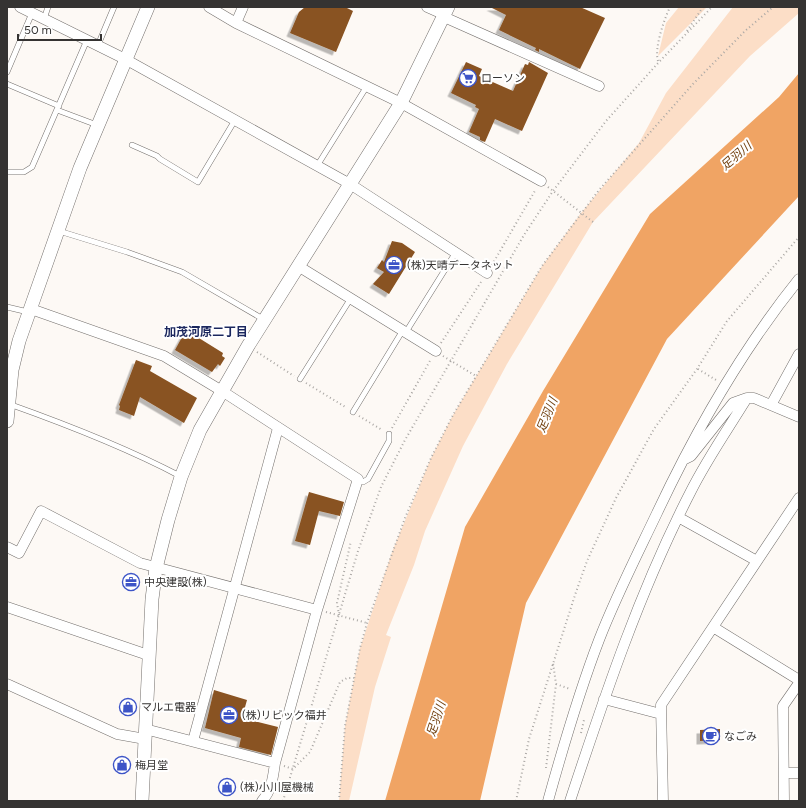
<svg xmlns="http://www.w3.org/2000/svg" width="806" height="808" viewBox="0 0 806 808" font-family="Figtree,'Noto Sans JP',sans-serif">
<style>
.green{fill:#fcdec7}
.water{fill:#f0a464}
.building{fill:#895220;filter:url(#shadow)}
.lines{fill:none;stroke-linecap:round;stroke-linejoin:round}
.service-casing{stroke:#74706d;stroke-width:6}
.minor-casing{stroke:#74706d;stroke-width:11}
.tertiary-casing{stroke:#74706d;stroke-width:14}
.path{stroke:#aaa7a4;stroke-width:2;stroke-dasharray:1 3;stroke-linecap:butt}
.service{stroke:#fff;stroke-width:5}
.minor{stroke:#fff;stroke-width:10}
.tertiary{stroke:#fff;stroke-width:13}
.labels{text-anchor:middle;stroke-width:4;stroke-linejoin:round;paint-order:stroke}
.poi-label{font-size:11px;fill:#353332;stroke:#fff;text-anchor:start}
.water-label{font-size:12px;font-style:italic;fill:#734211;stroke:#fff}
.neighbourhood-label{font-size:12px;font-weight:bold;fill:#1b275e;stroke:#fff}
</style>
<defs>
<filter id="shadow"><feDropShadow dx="-3.5" dy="3.5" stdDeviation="0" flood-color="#0004"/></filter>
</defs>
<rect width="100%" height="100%" fill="#fdf9f5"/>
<path class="green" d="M 679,7 L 707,7 L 658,56 L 666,23 Z
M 733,7 L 799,7 L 799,13 L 750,56 L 593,222 L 507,364 L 463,446 L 425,531 L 414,565 L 386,635 L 391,637 L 375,687 L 349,801 L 339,801 L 345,726 L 360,648 L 392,552 L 431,458 L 453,415 L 542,266 L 581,213 L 639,143 L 666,93 Z"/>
<path class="water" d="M 799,73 L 799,196 L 667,339 L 526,603 L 480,801 L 385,801 L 465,527 L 543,391 L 650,214 L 779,97 Z"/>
<path class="building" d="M 305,7 L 345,7 L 353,11 L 336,52 L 290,33 L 299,12 Z
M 490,7 L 580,7 L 605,18 L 580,69 L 539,49 L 539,52 L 535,50 L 536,48 L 499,30 L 506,15 Z
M 466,62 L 482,69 L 479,76 L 513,91 L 525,64 L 528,65 L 529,62 L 548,73 L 522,131 L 495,119 L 485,142 L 480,140 L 480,137 L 469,132 L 479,109 L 475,107 L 476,105 L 451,93 Z
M 392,241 L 402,243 L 415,252 L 389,294 L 373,284 L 384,272 L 377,268 L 382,260 L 384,262 Z
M 186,330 L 223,353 L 222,356 L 225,358 L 220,366 L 218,364 L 212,372 L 175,350 Z
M 136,360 L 152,366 L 150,371 L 197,398 L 184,423 L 140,397 L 134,416 L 119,410 L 120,406 L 119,405 Z
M 309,492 L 344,502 L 340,516 L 319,511 L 310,545 L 295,541 Z
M 214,690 L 247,700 L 242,718 L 278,727 L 271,755 L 239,747 L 241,738 L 205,728 Z
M 720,729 L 720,740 L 700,741 L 700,730 Z"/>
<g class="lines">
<g class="service-casing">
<path id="service" d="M 44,19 L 48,7
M 98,45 L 114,7
M 7,72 L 32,13
M 7,84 L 59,106
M 57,110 L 97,125
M 132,145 L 157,156 L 160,159 L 198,182 L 235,120
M 317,166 L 367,86
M 7,172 L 24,172 L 32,167 L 87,40
M 59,231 L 127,252 L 182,272 L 263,319
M 7,307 L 28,312
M 406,332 L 456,252
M 300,379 L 351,298
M 9,404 C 68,425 125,447 180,476
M 353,412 L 403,330
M 358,479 L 363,482 L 368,479 L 389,441 L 389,434"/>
</g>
<g class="minor-casing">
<path id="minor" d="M 20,7 L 125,59 L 350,184 L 487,273
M 209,7 L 236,23 L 401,103 L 541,181
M 427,7 L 445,15
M 444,17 L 599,86
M 236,23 L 243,7
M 298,266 L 436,351
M 31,309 L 164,356 L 222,391 L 358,479 L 317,610 L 275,763 C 273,777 272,790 262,801
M 771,405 L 799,354
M 685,459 L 691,456 L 733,403 L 747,398 L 754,398 L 799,417
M 678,517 L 757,561
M 7,547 L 19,553 L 41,511 L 140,563 L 317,610
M 7,607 L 148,655
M 713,627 L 799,680
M 7,684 L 117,734 L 145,739
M 604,699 L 661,714
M 145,729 L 275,763
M 193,741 L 278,428
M 784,773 L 799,773
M 548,801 C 563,747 579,692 599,640 C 616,596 637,555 657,513 C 696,430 741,351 799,279
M 570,801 C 605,695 640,590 691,491 C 707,459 728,429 747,398
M 663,801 L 661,705 L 799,498
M 784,801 L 783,706 L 799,683"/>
</g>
<g class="tertiary-casing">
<path id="tertiary" d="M 7,421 L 12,370 L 19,341 L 80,168 L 148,7
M 142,801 L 152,599 L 156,568 L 168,520 L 181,477 L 200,430 L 248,346 L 401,103 L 448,7"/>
</g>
<path class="path" d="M 687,31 L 703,7
M 658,61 C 654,48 664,20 670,7
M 548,187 L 593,222
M 492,265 L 536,189
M 441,343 L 481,282
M 257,352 L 294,376
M 443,356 L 476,376
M 698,369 L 716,380
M 306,383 L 347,408
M 359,416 L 382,430
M 392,428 L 431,359
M 326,612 L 367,623
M 339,615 L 337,603 L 351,541
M 556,684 L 570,689
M 581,733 L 584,720
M 284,766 L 293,769 L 310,752 L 340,682 L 347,678 L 354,678
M 546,768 L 556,684 L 553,663
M 283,801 L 358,551 L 381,487 L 405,440 L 524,235 L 553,191 L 606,121 L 659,62 L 712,7
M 339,801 L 345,726 L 360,648 L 367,623 L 405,518 L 431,458 L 453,415 L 542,266 L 599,190 L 693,84 L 745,31 L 773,7
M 516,801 L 529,739 L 575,595 L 587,561 L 616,498 L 654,429 L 697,369 L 727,321 L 799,237"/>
<use href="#service" class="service"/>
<use href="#minor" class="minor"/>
<use href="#tertiary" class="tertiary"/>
</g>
<defs>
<g id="supermarket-ring" transform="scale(0.9)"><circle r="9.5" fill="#fff" stroke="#3d54c7" stroke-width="1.5"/><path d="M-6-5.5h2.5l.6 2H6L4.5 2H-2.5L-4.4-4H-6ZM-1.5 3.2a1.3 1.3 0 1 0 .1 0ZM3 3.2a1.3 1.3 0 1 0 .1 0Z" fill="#3d54c7"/></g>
<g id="office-ring" transform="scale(0.9)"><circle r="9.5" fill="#fff" stroke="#3d54c7" stroke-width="1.5"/><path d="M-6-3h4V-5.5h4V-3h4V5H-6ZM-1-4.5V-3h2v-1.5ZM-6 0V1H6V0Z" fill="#3d54c7"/></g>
<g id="shop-ring" transform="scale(0.9)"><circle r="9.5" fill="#fff" stroke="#3d54c7" stroke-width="1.5"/><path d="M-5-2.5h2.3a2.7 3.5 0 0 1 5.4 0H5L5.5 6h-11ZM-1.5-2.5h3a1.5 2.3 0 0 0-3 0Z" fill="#3d54c7"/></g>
<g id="cafe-ring" transform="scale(0.9)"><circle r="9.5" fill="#fff" stroke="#3d54c7" stroke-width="1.5"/><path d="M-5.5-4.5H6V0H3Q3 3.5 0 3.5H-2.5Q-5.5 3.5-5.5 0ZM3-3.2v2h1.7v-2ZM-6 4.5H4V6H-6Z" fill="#3d54c7"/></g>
</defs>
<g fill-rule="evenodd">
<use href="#supermarket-ring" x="468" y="78"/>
<use href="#office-ring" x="394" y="265"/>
<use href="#office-ring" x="131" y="582"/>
<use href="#shop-ring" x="128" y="707"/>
<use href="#office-ring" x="229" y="715"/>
<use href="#cafe-ring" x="711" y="736"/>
<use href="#shop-ring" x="122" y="765"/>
<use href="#shop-ring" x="227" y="787"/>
</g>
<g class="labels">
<g class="poi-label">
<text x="481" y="82">ローソン</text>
<text x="407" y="269">(株)天晴データネット</text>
<text x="144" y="586">中央建設(株)</text>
<text x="141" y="711">マルエ電器</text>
<text x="242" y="719">(株)リビック福井</text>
<text x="724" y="740">なごみ</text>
<text x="135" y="769">梅月堂</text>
<text x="240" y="791">(株)小川屋機械</text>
</g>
<g class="water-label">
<text transform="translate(736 156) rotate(-41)" y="4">足羽川</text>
<text transform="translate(547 415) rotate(-68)" y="4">足羽川</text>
<text transform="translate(436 719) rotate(-72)" y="4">足羽川</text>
</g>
<g class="neighbourhood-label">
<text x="206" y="336">加茂河原二丁目</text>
</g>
</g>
<rect width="806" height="808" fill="none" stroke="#353332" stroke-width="16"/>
<path d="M18 34v6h83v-6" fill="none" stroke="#353332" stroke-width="2"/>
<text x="24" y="34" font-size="12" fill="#353332" stroke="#ffffff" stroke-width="3" paint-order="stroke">50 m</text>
</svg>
